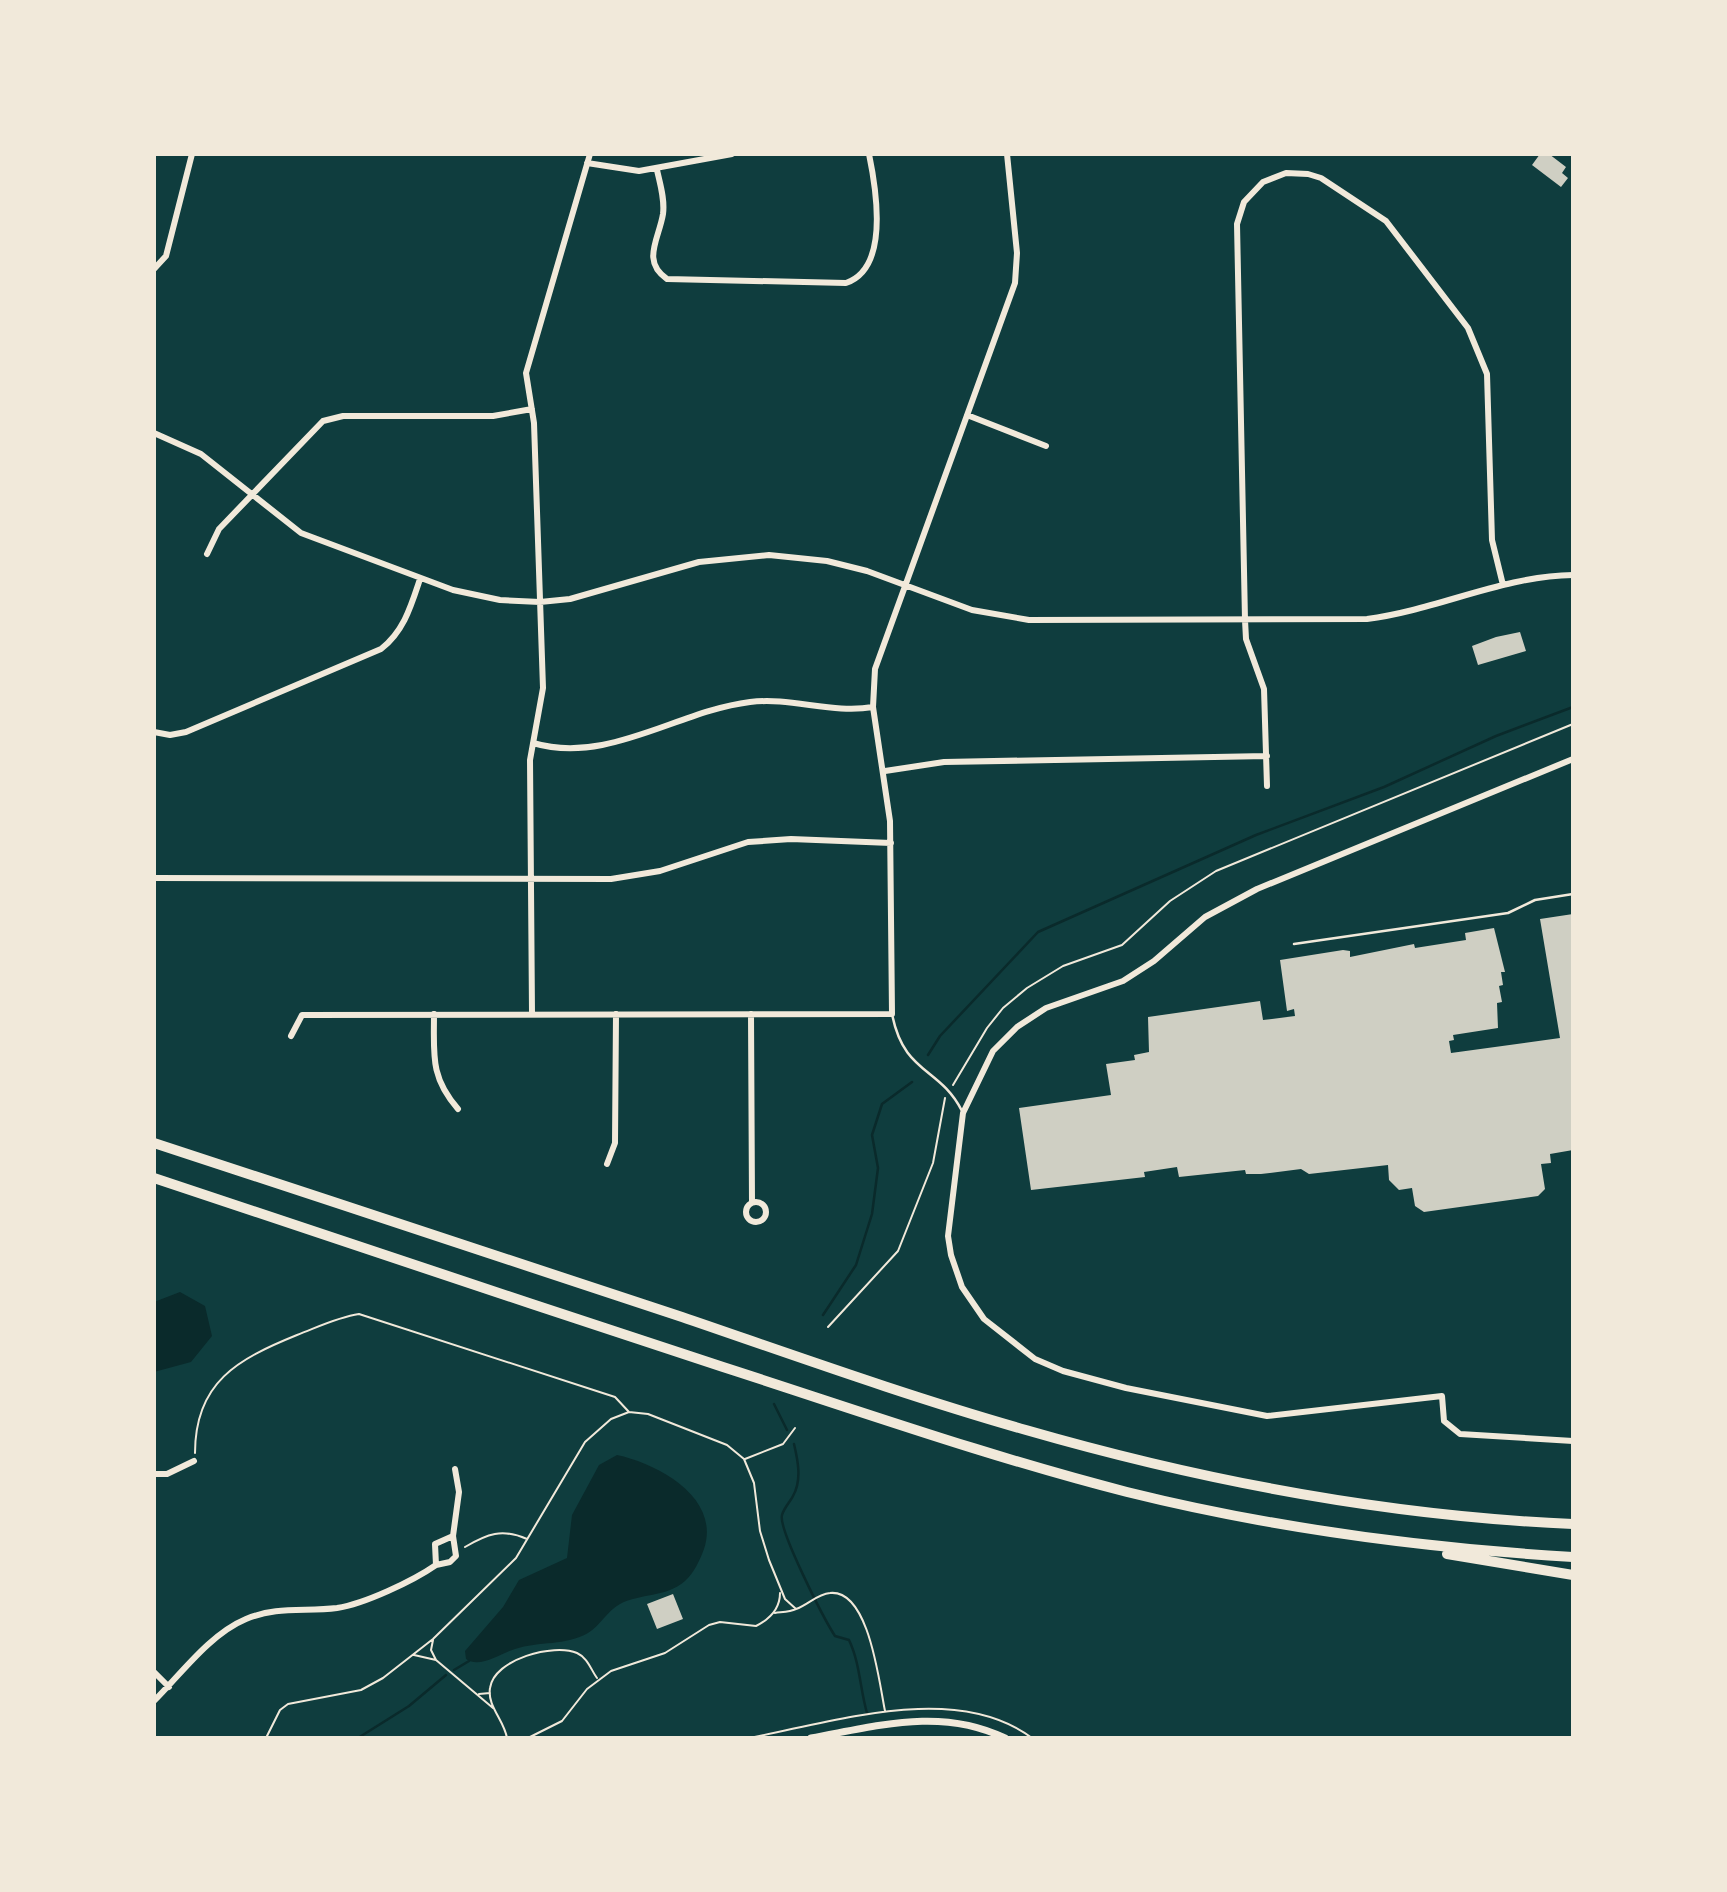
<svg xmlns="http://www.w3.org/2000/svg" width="1727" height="1892" viewBox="0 0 1727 1892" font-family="Manrope,sans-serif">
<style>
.water{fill:#0a2a2b}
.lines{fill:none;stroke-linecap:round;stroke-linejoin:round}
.stream{stroke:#0a2a2b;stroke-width:2.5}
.building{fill:#cfcfc3}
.path{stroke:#f1e9da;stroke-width:2}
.service{stroke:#f1e9da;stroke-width:2.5}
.minor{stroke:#f1e9da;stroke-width:6}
.tertiary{stroke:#f1e9da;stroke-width:7}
.motorway{stroke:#f1e9da;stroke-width:10}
</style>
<rect width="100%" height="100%" fill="#0f3d3e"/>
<path class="water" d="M 180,1292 L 205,1306 L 212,1336 L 191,1362 L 154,1372 L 154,1302 Z
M 617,1455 C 659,1464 721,1498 704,1549 C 700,1560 694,1573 685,1581 C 665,1598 641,1593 620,1604 C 607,1611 600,1626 588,1633 C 566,1646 539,1641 515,1649 C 501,1653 480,1669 466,1659 L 465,1651 L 503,1607 L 519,1580 L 567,1558 L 572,1515 L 599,1465 Z"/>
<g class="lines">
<path class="stream" d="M 928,1055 L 940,1036 L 1038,932 L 1256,835 L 1384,787 L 1496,736 L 1573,707
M 823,1315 L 856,1265 L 872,1214 L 878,1168 L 872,1135 L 882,1104 L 912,1082
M 774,1404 L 787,1430
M 794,1444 C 798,1461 802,1480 793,1496 C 790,1502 784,1508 782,1515 C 778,1529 824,1619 835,1636 L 849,1640 C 860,1663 860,1689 867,1713
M 454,1670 L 469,1661
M 358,1738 L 409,1706 L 446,1675"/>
</g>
<path class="building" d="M 1540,154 L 1549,154 L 1566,167 L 1562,173 L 1568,178 L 1561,187 L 1532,165 Z
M 1520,632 L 1526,651 L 1478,665 L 1472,646 L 1496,637 Z
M 1573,914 L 1573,1150 L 1550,1154 L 1551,1163 L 1541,1164 L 1545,1189 L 1538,1196 L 1424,1212 L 1415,1206 L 1412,1188 L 1399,1190 L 1389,1180 L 1388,1165 L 1309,1174 L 1301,1169 L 1261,1174 L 1246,1174 L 1245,1170 L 1179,1177 L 1177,1167 L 1144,1172 L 1145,1177 L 1031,1190 L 1019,1108 L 1111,1095 L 1106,1064 L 1135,1060 L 1134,1055 L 1149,1052 L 1148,1017 L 1260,1001 L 1263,1020 L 1295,1016 L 1294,1009 L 1287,1011 L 1280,960 L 1343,950 L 1350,951 L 1350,957 L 1414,944 L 1415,948 L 1466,940 L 1465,933 L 1494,928 L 1505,972 L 1501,972 L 1503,985 L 1499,986 L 1502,1002 L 1497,1003 L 1498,1028 L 1453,1035 L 1454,1040 L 1449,1041 L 1451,1053 L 1560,1038 L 1540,919 Z
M 673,1594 L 683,1619 L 657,1629 L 647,1604 Z"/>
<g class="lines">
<path class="path" d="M 953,1085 L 987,1028 L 1003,1008 L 1027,988 L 1063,966 L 1122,945 L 1170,901 L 1216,871 L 1573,724
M 828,1327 L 898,1251 L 933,1163 L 945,1098
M 195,1453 C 195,1382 238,1359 297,1335 C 318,1327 338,1317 359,1314 L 615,1397 L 629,1412
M 745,1459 L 783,1444 L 795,1428
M 465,1547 C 487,1534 502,1528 527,1539
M 775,1613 C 782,1612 790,1612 796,1609 C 808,1605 817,1594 830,1593 C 869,1589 879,1682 885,1711
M 433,1640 L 431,1650 L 436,1660 L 493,1708
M 414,1655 L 436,1660
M 479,1694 L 490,1693
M 266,1738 L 280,1710 L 288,1704 L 361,1690 L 383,1678 L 433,1639 L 516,1558 L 585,1442 L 611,1419 L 629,1412 L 648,1414 L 727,1445 L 744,1459 L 754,1483 L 760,1531 L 769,1560 L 785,1599 L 796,1609
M 507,1738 C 504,1720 487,1706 490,1688 C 494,1659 554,1643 577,1653 C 588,1658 591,1670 597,1678
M 528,1738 L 562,1721 L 587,1689 L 611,1671 L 665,1653 L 709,1625 L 720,1622 L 756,1626 C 770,1619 780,1609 780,1593
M 749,1738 C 834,1722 956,1681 1032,1738"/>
<path class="service" d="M 1294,944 L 1508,913 L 1535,900 L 1573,894
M 892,1014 C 904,1075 939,1066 962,1111"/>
<path class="minor" d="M 587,163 L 639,171 L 732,154
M 657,170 C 660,184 665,199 663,214 C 659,239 641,261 667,279 L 846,283 C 890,268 876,188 869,154
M 154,269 L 166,256 L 192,154
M 967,415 L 1046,446
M 154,433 L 201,454 L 301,533 L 453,590 L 500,600 L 540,602 L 570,599 L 699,562 L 769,555 L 827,561 L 867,571 L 972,610 L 1029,620 L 1367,619 C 1437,610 1502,576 1573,575
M 207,554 L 219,529 L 323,421 L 343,416 L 493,416 L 532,409
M 154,732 L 170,735 L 186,732 L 381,649 C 404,631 411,606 420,579
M 533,743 C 608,765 677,711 750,702 C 792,697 832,714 873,707
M 1573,759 L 1257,889 L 1205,917 L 1154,961 L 1123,981 L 1046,1008 L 1017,1027 L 993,1051 L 963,1113 L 948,1236 L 951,1255 L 962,1287 L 984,1319 L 1035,1359 L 1063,1371 L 1126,1388 L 1267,1416 L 1442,1396 L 1444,1421 L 1460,1434 L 1573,1441
M 885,771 L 944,762 L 1267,756
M 1267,786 L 1264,689 L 1246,639 L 1245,620 L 1237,224 L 1244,202 L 1263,182 L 1286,173 L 1308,174 L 1321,178 L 1386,221 L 1468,328 L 1487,374 L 1492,540 L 1503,585
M 154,878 L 611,879 L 660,871 L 748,842 L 791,839 L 891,843
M 532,1013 L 530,760 L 543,688 L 534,423 L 526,373 L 590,154
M 434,1014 C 434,1055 430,1077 458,1109
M 751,1014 L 752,1202
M 291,1036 L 302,1015 L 892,1014 L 890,821 L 873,707 L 875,669 L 1015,283 L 1017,253 L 1007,154
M 607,1164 L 615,1143 L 616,1014
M746 1212a10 10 0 1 1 20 0a10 10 0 1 1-20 0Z
M 154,1474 L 167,1474 L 194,1461
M 453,1536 L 456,1556 L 450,1562 L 436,1565 L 435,1544 Z
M 453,1536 L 459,1492 L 455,1469
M 154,1672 L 169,1687
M 154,1701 C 181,1674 210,1634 246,1619 C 277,1606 305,1612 337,1608 C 364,1604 413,1581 436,1565"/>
<path class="tertiary" d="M 811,1738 C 878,1726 941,1707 1005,1738"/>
<path class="motorway" d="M 154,1143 C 330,1201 506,1258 682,1317 C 796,1356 910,1397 1026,1430 C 1203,1481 1389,1516 1573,1524
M 154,1178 C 344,1241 533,1305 723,1367 C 857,1410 990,1457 1127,1492 C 1272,1528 1423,1548 1573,1557
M 1447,1554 L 1573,1575"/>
</g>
<rect width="1727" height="1892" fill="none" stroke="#f1e9da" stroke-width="312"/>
</svg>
